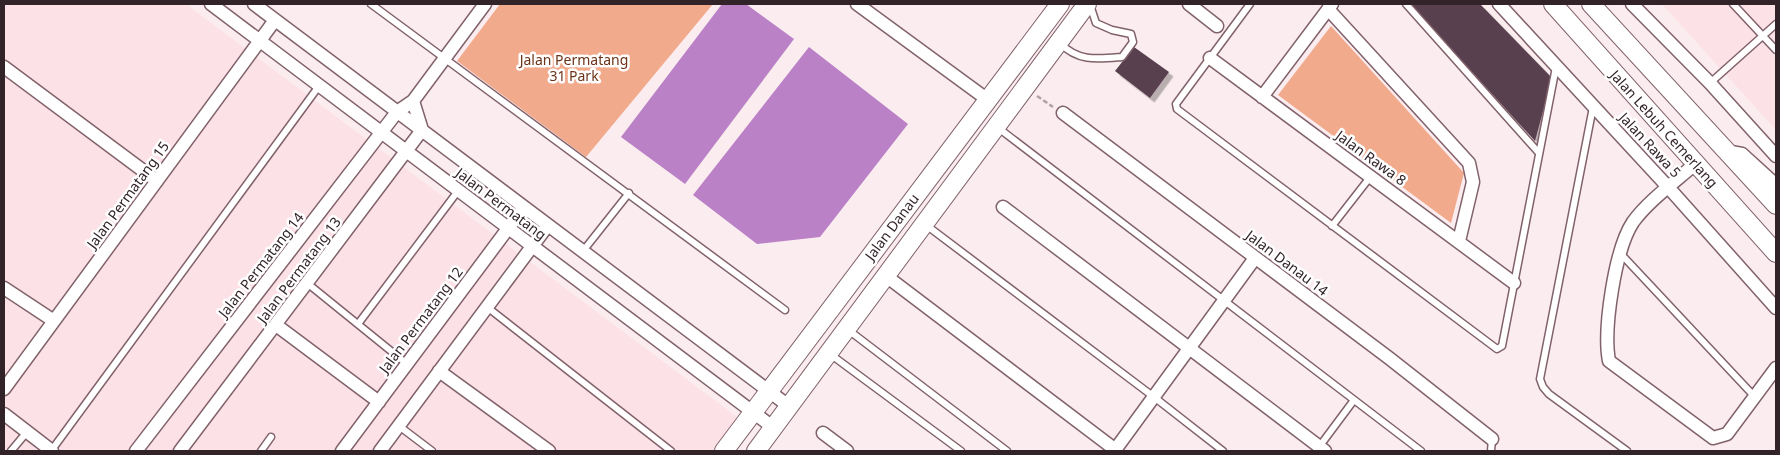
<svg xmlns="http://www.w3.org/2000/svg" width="1780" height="455" viewBox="0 0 1780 455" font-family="'Noto Sans',sans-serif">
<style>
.built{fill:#fce1e7}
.green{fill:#f1aa8b}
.water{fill:#ba81c7}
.building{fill:#594150;filter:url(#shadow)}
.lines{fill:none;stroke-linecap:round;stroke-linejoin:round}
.lane-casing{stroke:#81626a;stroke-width:9}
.street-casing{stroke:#81626a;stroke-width:15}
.secondary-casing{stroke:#81626a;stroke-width:20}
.path{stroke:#afa1a4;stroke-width:2.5;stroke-dasharray:5 2.5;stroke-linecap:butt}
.lane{stroke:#fff;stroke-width:6}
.street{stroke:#fff;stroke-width:12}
.secondary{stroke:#fff;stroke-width:18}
.labels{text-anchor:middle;stroke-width:5;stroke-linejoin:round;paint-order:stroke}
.park-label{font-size:14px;fill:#6c3319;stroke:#fefefe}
.street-label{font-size:14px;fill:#312327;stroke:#fefefe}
</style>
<defs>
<filter id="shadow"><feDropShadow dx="4.5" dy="4.5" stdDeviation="0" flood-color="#0004"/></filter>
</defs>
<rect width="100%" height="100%" fill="#fbecef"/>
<path class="built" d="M 4,4 L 186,4 L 737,417 L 712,451 L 4,451 Z
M 1662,4 L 1776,4 L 1776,130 Z"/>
<path class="green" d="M 500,4 L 713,4 L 586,157 L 457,61 Z
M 1331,26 L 1464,173 L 1451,223 L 1278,95 Z"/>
<path class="water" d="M 722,4 L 746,4 L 794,39 L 685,184 L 621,137 Z
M 809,47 L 908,124 L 820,237 L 757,244 L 693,195 Z"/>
<path class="building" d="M 1410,4 L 1480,4 L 1552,78 L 1535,141 Z
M 1134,47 L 1169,72 L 1150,98 L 1115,71 Z"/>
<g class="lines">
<g class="lane-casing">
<path id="lane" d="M 371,4 L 785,310
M 1250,4 L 1176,104 L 1177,109 L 1497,349 L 1502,346 L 1556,67
M 1406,4 L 1539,153
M 1733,4 L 1776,50
M 1060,43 C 1078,62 1098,59 1122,57 L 1133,42 L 1131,34 L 1112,30 L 1096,23 L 1090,5
M 1710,83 L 1776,24
M 1593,107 L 1540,379 L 1543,387 L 1549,394 L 1627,451
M 997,127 L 1421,451
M 926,225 L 1154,397 L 1223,451
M 1332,226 L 1371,176
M 583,251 L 629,193
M 1620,253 L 1754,396
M 307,283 L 407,364
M 487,307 L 671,451
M 358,324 L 458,191
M 847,329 L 1007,451
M 830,354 L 961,451
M 399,426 L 432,451
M 1319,447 L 1354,400
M 11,451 L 27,432
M 51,451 L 319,86
M 261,451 L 271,437
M 1491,451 L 1492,439"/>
</g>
<g class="street-casing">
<path id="street" d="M 211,4 L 774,428
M 254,4 L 790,407
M 857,4 L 988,100
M 1189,4 L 1217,26
M 1499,4 L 1668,187 L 1776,308
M 1632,4 L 1710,83 L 1776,156
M 1328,9 L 1469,163 L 1473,182 L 1459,241
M 1210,58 L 1514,283
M 4,67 L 157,181
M 1262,97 L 1332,4
M 413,101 L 422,130
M 1063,113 L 1389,358 L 1492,439
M 1725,151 L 1742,154 L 1776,185
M 1695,164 C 1676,181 1648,201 1633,222 C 1615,249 1603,329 1609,361 L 1713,438 L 1727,434 L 1776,368
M 1003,207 L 1325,451
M 886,276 L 1117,451
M 4,288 L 54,321
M 276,325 L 379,402
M 439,371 L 549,451
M 4,389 L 275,20
M 4,414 L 52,451
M 823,433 L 847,451
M 1115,450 L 1255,258
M 136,451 L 397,112 L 413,101 L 485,4
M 180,451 L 422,130
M 342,451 L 524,207
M 380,451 L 548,225"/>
</g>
<g class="secondary-casing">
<path id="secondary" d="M 1553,4 L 1776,253
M 1591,4 L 1776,205
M 724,451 L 1060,4
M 756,451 L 1087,4"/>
</g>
<path class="path" d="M 1037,96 L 1053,107"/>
<use href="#lane" class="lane"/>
<use href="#street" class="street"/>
<use href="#secondary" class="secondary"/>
</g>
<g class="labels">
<g class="park-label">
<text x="574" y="65">Jalan Permatang<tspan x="574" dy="16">31 Park</tspan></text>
</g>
<g class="street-label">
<text transform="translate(1664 129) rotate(48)" y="5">Jalan Lebuh Cemerlang</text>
<text transform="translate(1650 145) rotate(47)" y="5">Jalan Rawa 5</text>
<text transform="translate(1371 158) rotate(36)" y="5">Jalan Rawa 8</text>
<text transform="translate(128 195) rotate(-54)" y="5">Jalan Permatang 15</text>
<text transform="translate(501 204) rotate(37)" y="5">Jalan Permatang</text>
<text transform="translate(892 227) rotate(-53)" y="5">Jalan Danau</text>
<text transform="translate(1287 263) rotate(37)" y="5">Jalan Danau 14</text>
<text transform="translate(261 265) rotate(-52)" y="5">Jalan Permatang 14</text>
<text transform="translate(299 270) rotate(-53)" y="5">Jalan Permatang 13</text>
<text transform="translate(421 320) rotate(-53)" y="5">Jalan Permatang 12</text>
</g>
</g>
<rect width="1780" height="455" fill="none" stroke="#312327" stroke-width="10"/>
</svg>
